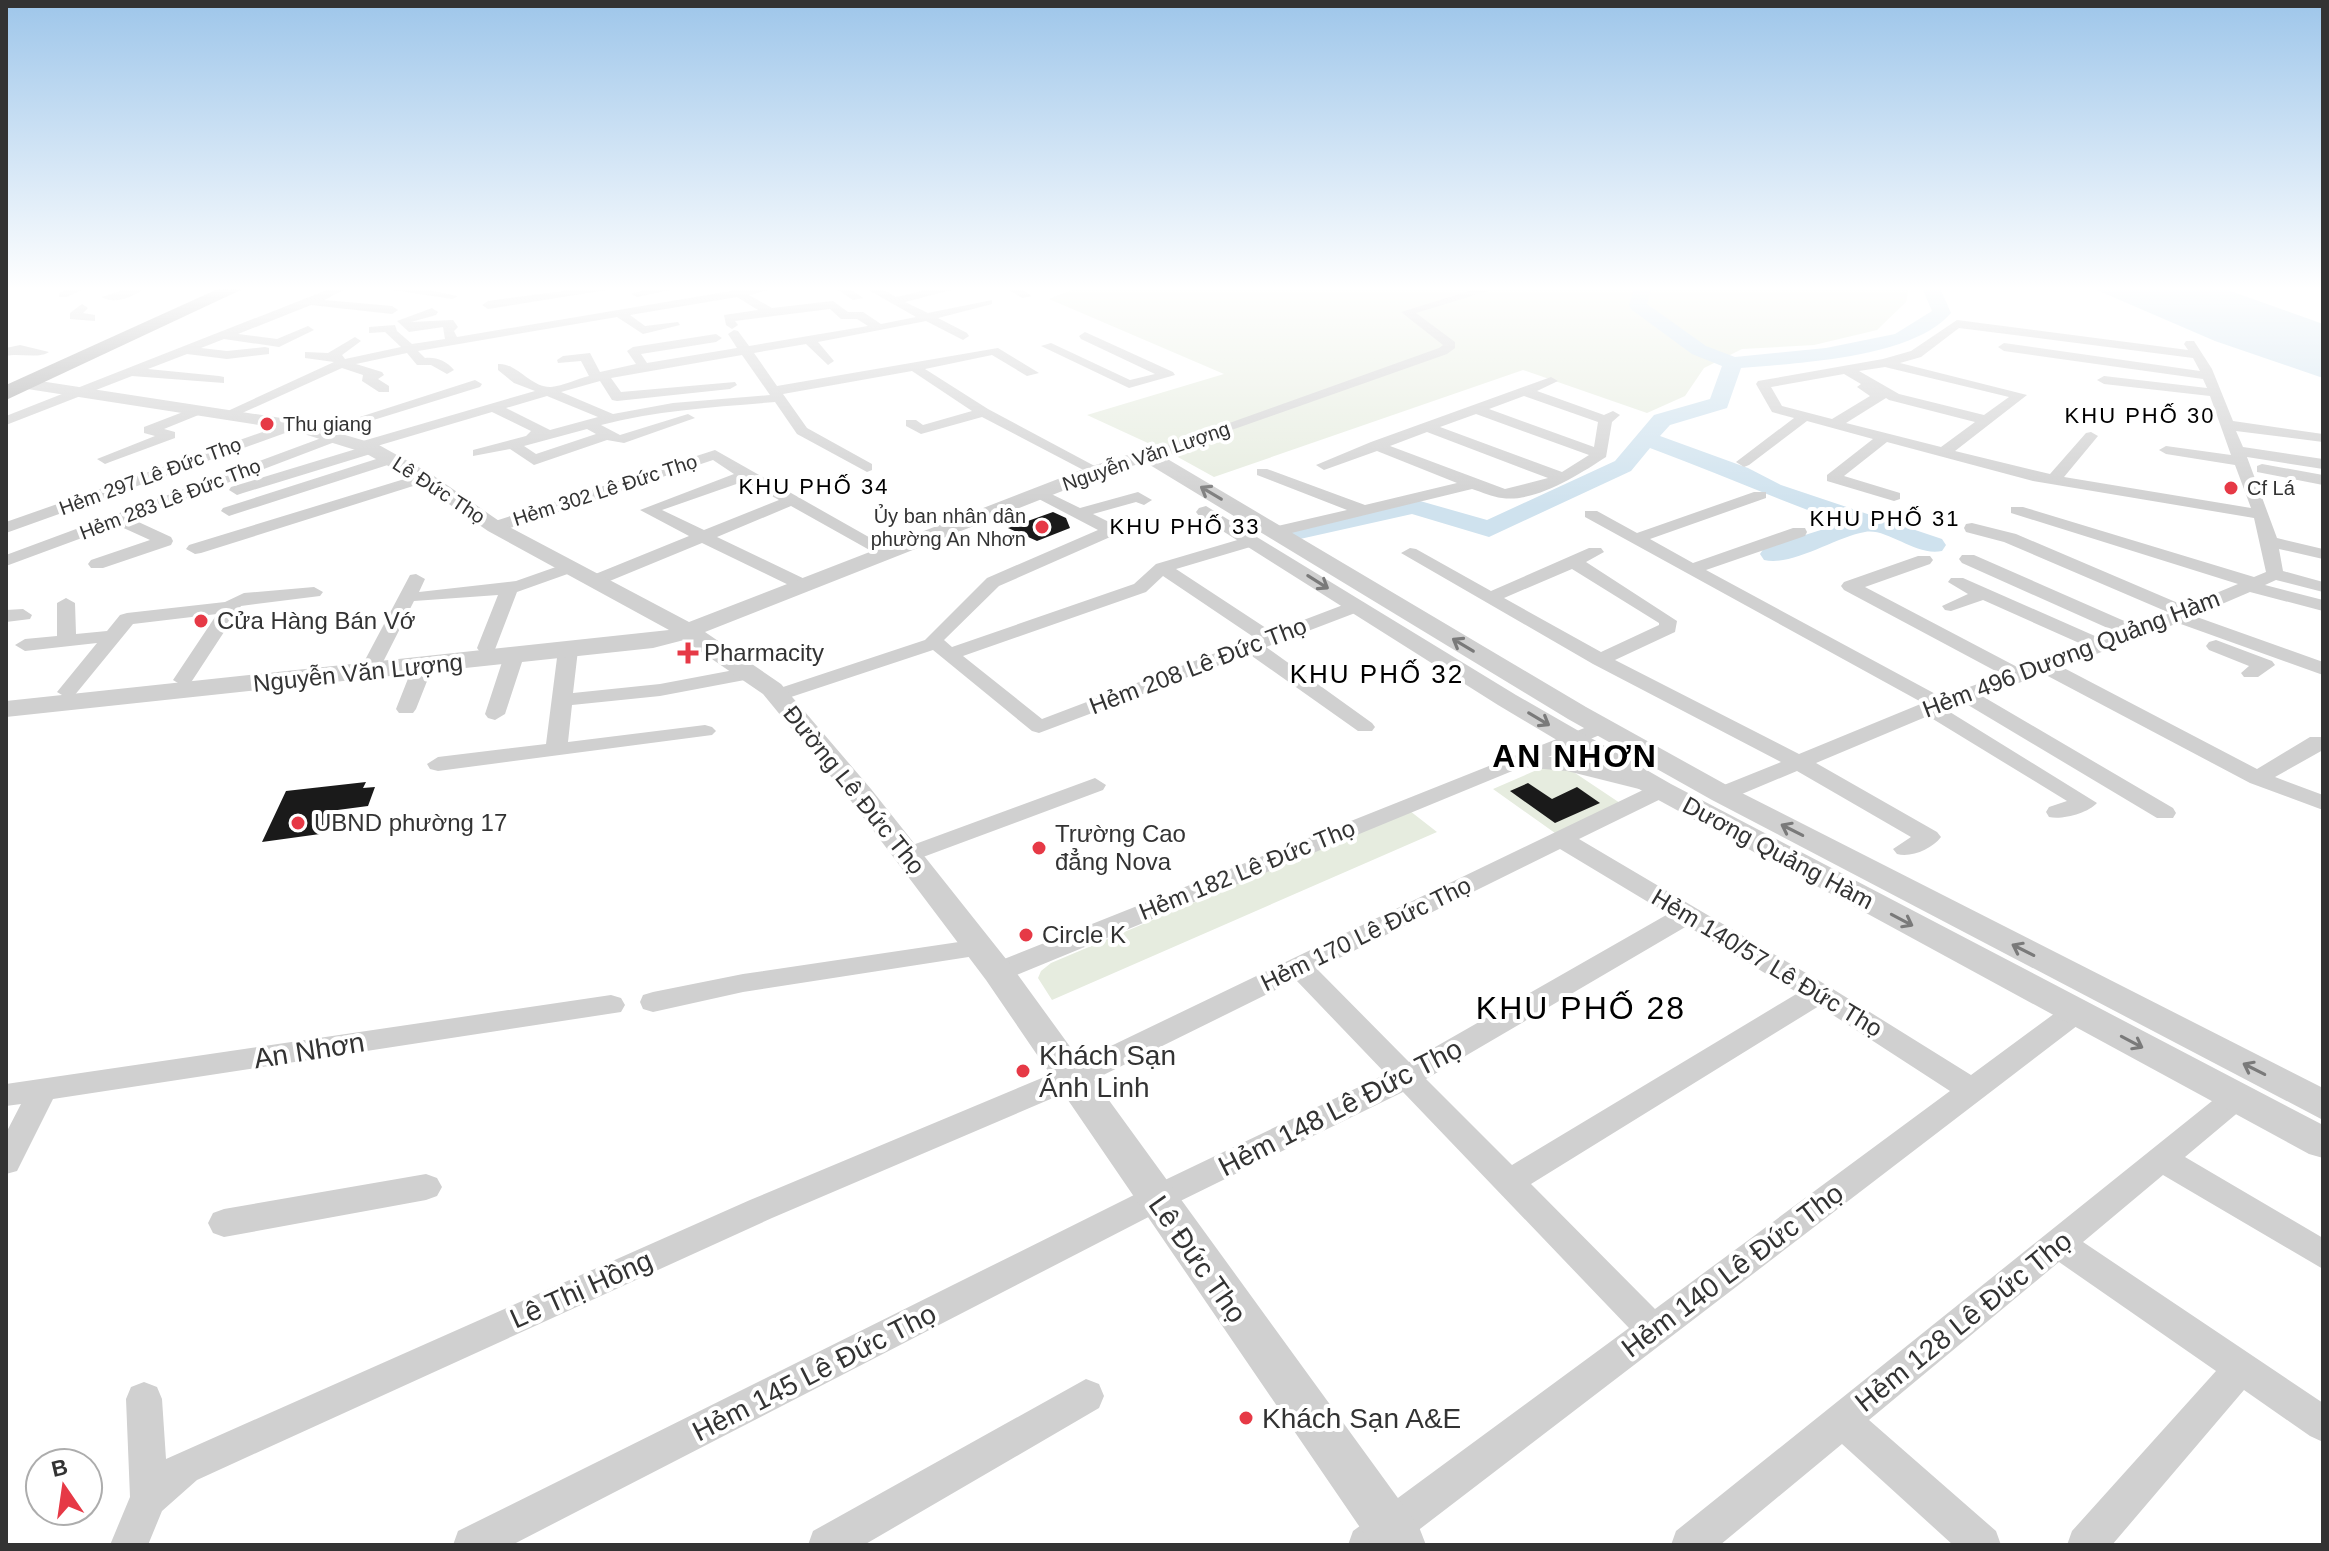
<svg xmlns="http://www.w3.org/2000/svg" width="2329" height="1551" viewBox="0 0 2329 1551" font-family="Arial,sans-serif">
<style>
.green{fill:#e6ecdf}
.water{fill:#cfe2ee}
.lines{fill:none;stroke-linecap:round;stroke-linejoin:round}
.river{fill:#cfe2ee;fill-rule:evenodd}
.building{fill:#1a1a1a}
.minor{fill:#d0d0d0;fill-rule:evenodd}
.tertiary{fill:#d0d0d0;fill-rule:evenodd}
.primary{fill:#ababab;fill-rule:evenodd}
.oneway{stroke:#7a7a7a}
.poi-dot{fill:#e63946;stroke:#fff;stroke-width:3}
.labels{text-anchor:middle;stroke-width:8;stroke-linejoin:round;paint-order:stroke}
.far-poi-label{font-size:20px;fill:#333;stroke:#fff;text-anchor:start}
.far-street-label{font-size:20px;fill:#333;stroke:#fff}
.far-neighbourhood-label{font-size:22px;letter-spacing:2px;fill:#000;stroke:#fff}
.poi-label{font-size:24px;fill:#333;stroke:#fff;text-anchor:start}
.street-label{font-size:24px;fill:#333;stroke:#fff}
.neighbourhood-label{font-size:26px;letter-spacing:2px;fill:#000;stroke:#fff}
.near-street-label{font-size:28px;fill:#333;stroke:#fff}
.near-poi-label{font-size:28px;fill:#333;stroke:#fff;text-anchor:start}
.district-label{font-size:32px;font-weight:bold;letter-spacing:2px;fill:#000;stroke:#fff}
.near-neighbourhood-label{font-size:32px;letter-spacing:2px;fill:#000;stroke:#fff}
</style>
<rect width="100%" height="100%" fill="#fff"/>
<path class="green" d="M 1076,288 L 1909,288 L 1906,302 L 1877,330 L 1814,345 L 1742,349 L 1704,368 L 1685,396 L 1647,413 L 1523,370 L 1214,477 L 1176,456 L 1087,415 L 1224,374 L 1049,299 Z
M 1546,766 L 1569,769 L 1620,803 L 1555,833 L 1493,789 Z
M 1410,811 L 1437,832 L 1052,1000 L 1038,978 L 1041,971 L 1051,963 Z"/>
<path class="water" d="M 2092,288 L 2222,288 L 2323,324 L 2323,378 L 2215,341 Z"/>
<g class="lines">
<path class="river" d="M 1634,288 L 1652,288 L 1647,304 L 1706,346 L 1735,357 L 1826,348 L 1895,334 L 1932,311 L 1922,288 L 1940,288 L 1951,313 C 1913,358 1798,363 1741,368 L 1727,408 L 1670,425 L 1660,436 L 1748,468 L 1781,485 L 1942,539 L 1946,545 L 1942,551 C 1916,557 1888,528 1865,532 C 1835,537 1792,567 1764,560 L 1760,554 L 1764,548 L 1843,523 C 1778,500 1715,472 1650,448 L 1631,471 L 1489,537 L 1412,514 L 1300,539 L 1291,536 L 1287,531 L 1291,526 L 1413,499 L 1487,520 L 1615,461 L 1654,415 L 1710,399 L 1722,366 L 1692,354 L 1632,310 L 1629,306 Z"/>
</g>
<path class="building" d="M 1053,512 L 1066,518 L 1070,528 L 1037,541 L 1008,528 Z
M 366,782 L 363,788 L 375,787 L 368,806 L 330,811 L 320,834 L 262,842 L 286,791 Z
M 1528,783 L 1552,799 L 1577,787 L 1600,803 L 1555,823 L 1510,791 Z"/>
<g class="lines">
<path class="minor" d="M 69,288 L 81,290 L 67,297 L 59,297 L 59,293 Z
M 129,288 L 144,289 C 133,297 114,305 102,297 Z
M 332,288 L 348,288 L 324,300 L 392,306 L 398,310 L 392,314 L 311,305 L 238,334 L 277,339 L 308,326 L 314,330 L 279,347 L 224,339 L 201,348 L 227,351 L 265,347 L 269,348 L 269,354 L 227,359 L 187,354 L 148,369 L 219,376 L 224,377 L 224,383 L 132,376 L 6,425 L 6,416 Z
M 380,288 L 418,288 L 458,296 L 452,299 Z
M 585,288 L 619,288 L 488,309 L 482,305 L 488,301 Z
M 650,288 L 679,288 L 637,297 L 631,294 Z
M 749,288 L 777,288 L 749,295 L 772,308 L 833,301 L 848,312 L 863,312 L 881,324 L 916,317 L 865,288 L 880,288 L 896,297 L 935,288 L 959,288 L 905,302 L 928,313 L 992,300 L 992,304 L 938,318 L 967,333 L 969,336 L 963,340 L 926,321 L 818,342 L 834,361 L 828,365 L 806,344 L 754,353 L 777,386 L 998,348 L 1039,373 L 1027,376 L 992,355 L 925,369 L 988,409 L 1104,471 L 1101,474 L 1091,474 L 982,417 L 921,434 L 906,426 L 906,420 L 916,420 L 923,425 L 972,411 L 912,371 L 783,394 L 807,428 L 872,464 L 872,470 L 867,472 L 797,434 L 775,402 C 717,407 658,410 601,425 L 620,435 L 688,414 L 695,418 L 624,443 L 607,440 L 534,465 L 510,449 L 473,456 L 473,450 L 526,436 L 531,431 L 492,412 L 377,446 L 377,452 L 243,493 L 237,495 L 229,490 L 231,487 L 356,449 L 356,443 L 535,391 L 514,383 L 498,370 L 498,364 C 516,362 531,388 551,387 C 563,386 577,379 589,376 L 581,361 L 558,363 L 557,360 L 563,356 L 590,353 L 600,372 L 636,364 L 627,351 L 633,347 L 716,334 L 722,338 L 716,342 L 641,354 L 647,363 L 737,348 L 728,334 L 734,330 L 738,331 L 749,346 L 868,326 L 857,319 L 841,319 L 830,309 L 735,321 L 738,325 L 732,329 L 726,325 L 724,315 L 758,310 L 737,297 L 630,315 L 645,326 L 678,322 L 680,325 L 643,334 L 617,317 L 418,351 L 425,358 C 437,357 446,361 454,370 L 447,374 L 431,365 L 417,365 L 407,353 L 356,364 L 382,372 L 384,375 L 378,379 L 389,386 L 389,392 L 379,392 L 362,381 L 363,375 L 342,368 L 231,418 L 221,418 L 219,415 L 334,362 L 305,358 L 305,352 L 328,353 L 355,337 L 361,341 L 342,355 L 345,359 L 401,347 L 385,332 L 369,333 L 369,327 L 395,325 L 397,331 L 412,344 L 445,339 L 443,327 L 409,332 L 397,321 L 432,308 L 438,312 L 436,315 L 411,322 L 453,320 L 458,327 L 454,331 L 457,337 ZM 742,355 L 770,395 L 673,403 L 613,414 L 561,392 L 600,381 L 612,400 L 617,401 L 730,389 L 737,385 L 735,382 L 621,392 L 611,378 ZM 547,396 L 598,417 L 550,430 L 506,408 ZM 587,429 L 596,434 L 536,454 L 524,446 Z
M 835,288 L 849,288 L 863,298 L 853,300 Z
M 1006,288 L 1020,288 L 1032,296 L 1022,298 Z
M 1479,288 L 1498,288 L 1416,313 L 1455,342 L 1455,348 L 1447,354 L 1152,458 L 1142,458 L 1140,455 L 1439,348 L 1443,345 L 1401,312 Z
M 82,304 L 88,308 L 83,313 L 95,315 L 95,321 L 70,319 L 70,313 Z
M 1957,320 L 2188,350 L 2184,344 L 2186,341 L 2194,341 L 2212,369 L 2233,421 L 2323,434 L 2323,442 L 2236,431 L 2243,447 L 2323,459 L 2323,469 L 2247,457 L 2277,538 L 2323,549 L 2323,559 L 2279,549 L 2283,571 L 2323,582 L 2323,592 L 2276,580 L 2265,585 L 2323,600 L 2323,611 L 2250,592 L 2194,616 L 2323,662 L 2323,675 L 2178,623 L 2062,667 L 2257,769 L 2310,737 L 2323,737 L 2323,750 L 2275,777 L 2323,795 L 2323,810 L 2250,783 L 2044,674 L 1982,696 L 2173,808 L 2176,813 L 2173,818 L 2157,818 L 1963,702 L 1945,709 L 2097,803 C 2088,813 2063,820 2049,817 L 2046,812 L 2049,807 L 2067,801 L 1928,716 L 1816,763 L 1937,832 L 1941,837 C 1932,849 1911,858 1897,854 L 1893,849 L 1911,837 L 1797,771 L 1730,799 L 1714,799 L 1711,794 L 1714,789 L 1781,762 L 1593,664 L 1401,553 L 1410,548 L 1416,549 L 1491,591 L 1589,548 L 1601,548 L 1604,552 L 1586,562 L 1677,621 L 1675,632 L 1615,660 L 1799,754 L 1923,703 L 1585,517 L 1585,511 L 1597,511 L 1637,533 L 1754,492 L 1766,492 L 1766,498 L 1650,539 L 1693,563 L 1793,528 L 1805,528 L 1807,532 L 1805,536 L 1706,570 L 1941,697 L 2003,675 L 1844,590 L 1841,586 L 1844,582 L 1918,556 L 1930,556 L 1933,560 L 1930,564 L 1865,587 L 2021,669 L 2086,646 L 1983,600 L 1951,611 L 1945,610 L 1942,606 L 1968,594 L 1948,582 L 1951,578 L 1963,578 L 2104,640 L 2121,634 L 1962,563 L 1959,559 L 1962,555 L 1974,555 L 2138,627 L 2170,613 L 2004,542 L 1966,532 L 1964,528 L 1966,524 L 1972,523 L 2016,534 L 2185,606 L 2238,584 L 2011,513 L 2011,507 L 2023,507 L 2254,577 L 2266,572 L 2254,518 L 2033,481 L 1887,442 L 1844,476 L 1900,493 L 1900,499 L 1894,501 L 1827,481 L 1827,475 L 1873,439 L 1807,421 L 1749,465 L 1744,467 L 1736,462 L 1794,418 L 1772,412 L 1756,384 L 1758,381 L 1883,359 L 1911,351 ZM 1959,328 L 2193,358 L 2200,371 L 2004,343 L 1998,347 L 2004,351 L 2203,379 L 2207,388 L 2104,376 L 2097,380 L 2104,384 L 2210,396 L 2231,455 L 2166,446 L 2159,450 L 2166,454 L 2235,465 L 2251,508 L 2064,477 L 2098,436 L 2091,432 L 2086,433 L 2050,474 L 1955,451 L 2027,395 L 1900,363 L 1921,357 ZM 1885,367 L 1889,368 L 2009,397 L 1984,415 L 1899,394 L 1859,371 ZM 1844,374 L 1861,384 L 1857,387 L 1870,396 L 1832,419 L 1782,406 L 1771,387 ZM 1886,398 L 1889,400 L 1975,422 L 1941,447 L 1846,423 ZM 1572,569 L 1659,623 L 1659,625 L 1601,652 L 1504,598 Z
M 1085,332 L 1173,372 L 1175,375 L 1129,388 L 1041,346 L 1051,343 L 1130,380 L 1155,374 L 1081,339 L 1079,336 Z
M 20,345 L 49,352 C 39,359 19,353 6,356 L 6,348 Z
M 1551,377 L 1558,381 L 1537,391 L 1604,415 L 1613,411 L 1620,415 L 1612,422 L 1606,457 C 1580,474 1535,503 1502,498 C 1492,497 1482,492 1472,489 L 1275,537 L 1267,532 L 1269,528 L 1347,510 L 1257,475 L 1257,469 L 1267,469 L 1365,505 L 1457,483 L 1377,451 L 1324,470 L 1316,465 L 1371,442 ZM 1524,396 L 1598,422 L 1594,447 L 1489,409 ZM 1476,414 L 1589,455 L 1562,472 L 1440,427 ZM 1427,432 L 1548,478 L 1505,489 L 1390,446 Z
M 475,380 L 482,384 L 480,387 L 325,435 L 315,435 L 313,432 Z
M 196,407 L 203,411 L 201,414 L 164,429 L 175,432 L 175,438 L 110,462 L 105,464 L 97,459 L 155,436 L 144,433 L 144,427 Z
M 294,421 L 299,422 L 299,428 L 6,533 L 6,522 Z
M 335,433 L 340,434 L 340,440 L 132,519 L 171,537 L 173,541 L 171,545 L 103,568 L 91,568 L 88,564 L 91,560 L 150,540 L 117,525 L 6,566 L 6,555 Z
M 715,450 L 897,553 L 888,558 L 882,557 L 791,506 L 717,537 L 811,582 L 814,586 L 811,590 L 799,590 L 702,543 L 600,585 L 588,585 L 585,581 L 588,577 L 689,536 L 640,510 L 734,474 L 713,460 L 501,531 L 495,532 L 487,527 L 489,523 ZM 745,481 L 779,500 L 704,530 L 662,510 Z
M 392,454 L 400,459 L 397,462 L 235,514 L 229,516 L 221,511 L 223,508 Z
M 2262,464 L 2323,475 L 2323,485 L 2257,472 L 2257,466 Z
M 424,473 L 429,475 L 429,481 L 201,553 L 195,554 L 186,549 L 189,545 Z
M 1041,489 L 1080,508 L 1138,492 L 1152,500 L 1144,505 L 1136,502 L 1093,514 L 1117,526 L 1119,530 L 1117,534 L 999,586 L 944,640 L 952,647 L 1134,584 L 1156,564 L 1251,536 L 1259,541 L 1257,545 L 1176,569 L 1272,632 L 1351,602 L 1363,602 L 1366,606 L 1363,610 L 1266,647 L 1372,723 L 1375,727 L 1372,731 L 1358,731 L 1249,654 L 1039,733 L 1032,731 L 933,650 L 785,699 L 771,699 L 768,695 L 771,691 L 925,640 L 987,578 L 1098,530 L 1035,497 L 1033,494 ZM 1163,576 L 1255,638 L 1042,719 L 963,656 L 1146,592 Z
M 570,562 L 579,567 L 576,571 L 517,592 L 494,652 L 480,652 L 477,648 L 498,595 L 414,601 L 382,664 L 368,664 L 365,660 L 410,575 L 416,574 L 425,579 L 419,592 L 516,581 Z
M 314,587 L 323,592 L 320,596 L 241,606 L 190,684 L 183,686 L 173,680 L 217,614 L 133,624 L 74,696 L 67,698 L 57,692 L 97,643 L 25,651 L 15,645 L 25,639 L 57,636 L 57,603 L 66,598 L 75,603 L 76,634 L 107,631 L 120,615 L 127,613 L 225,602 L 244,593 Z
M 23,609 L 32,615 L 30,619 L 6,622 L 6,610 Z
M 2216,640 L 2272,661 L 2275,665 L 2258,677 L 2244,677 L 2241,673 L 2249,666 L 2209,650 L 2206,646 L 2209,642 Z
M 568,644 L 578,650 L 573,693 L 660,684 L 750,667 L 760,673 L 750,679 L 660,696 L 572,705 L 568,742 L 705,725 L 712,727 L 716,731 L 712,735 L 438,771 L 430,769 L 427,764 L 438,757 L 546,744 L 558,650 Z
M 514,650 L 524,656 L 505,714 L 495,720 L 488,718 L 485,714 L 504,656 Z
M 423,660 L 433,666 L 416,709 L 413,713 L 399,713 L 396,709 L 413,666 Z
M 1602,721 L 1612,727 L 1609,731 L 1548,757 L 1567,757 L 1652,779 L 1654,785 L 1669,785 L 1672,790 L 1669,795 L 1579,839 L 1828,986 L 1971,1075 L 2066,1005 L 2076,1002 L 2086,1005 L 2090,1012 L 2086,1019 L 1399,1545 L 1348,1545 L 1353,1531 L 1629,1328 L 1403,1092 L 1166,1208 L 512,1545 L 453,1545 L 458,1531 L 1144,1190 L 1386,1074 L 1296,980 L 1081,1086 L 772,1218 L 197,1480 L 162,1511 L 148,1545 L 110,1545 L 130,1497 L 126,1399 L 131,1387 L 144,1382 L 157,1387 L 162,1399 L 166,1459 L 750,1200 L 1061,1070 L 1643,790 L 1567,771 L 1522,767 L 1007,979 L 998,981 L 989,979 L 985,972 L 989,965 ZM 1560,849 L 1668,914 L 1409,1062 L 1317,969 ZM 1687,926 L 1798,993 L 1512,1165 L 1426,1079 ZM 1819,1006 L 1950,1091 L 1655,1309 L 1531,1184 Z
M 1095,778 L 1106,785 L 1103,790 L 915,860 L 899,860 L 895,855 L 899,850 Z
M 979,939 L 988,942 L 992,948 L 988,954 L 743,992 L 653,1012 L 643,1009 L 640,1002 L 643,995 L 653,992 L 743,974 Z
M 611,995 L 621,998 L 625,1005 L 621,1012 L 53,1099 L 17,1171 L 6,1174 L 6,1133 L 21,1104 L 6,1106 L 6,1084 Z
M 2237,1086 L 2247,1089 L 2252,1097 L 2247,1105 L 2185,1157 L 2323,1238 L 2323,1269 L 2163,1175 L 2083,1242 L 2323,1403 L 2323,1442 L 2310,1436 L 2244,1390 L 2112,1545 L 2067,1545 L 2072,1531 L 2216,1371 L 2059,1262 L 1869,1420 L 1996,1531 L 2001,1545 L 1953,1545 L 1842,1444 L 1720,1545 L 1671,1545 L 1676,1531 L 2227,1089 Z
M 426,1174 L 437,1178 L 442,1187 L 437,1196 L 426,1200 L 224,1237 L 213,1233 L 208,1223 L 213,1213 L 224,1209 Z
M 1086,1379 L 1099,1384 L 1104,1396 L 1099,1408 L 864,1545 L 808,1545 L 813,1531 Z"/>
<path class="tertiary" d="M 27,379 L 294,420 L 379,445 L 431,474 L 502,523 L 689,622 L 1089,467 L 1147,449 L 1154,451 L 1586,707 L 1732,788 L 2323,1088 L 2323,1120 L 1712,800 L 1568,719 L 1145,462 L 1103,475 L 705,632 L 781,684 L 871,789 L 1010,964 L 1419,1527 L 1426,1545 L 1372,1545 L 986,980 L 851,801 L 763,694 L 684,640 L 653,648 L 6,717 L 6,701 L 669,630 L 488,531 L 417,482 L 365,453 L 291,430 L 21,388 L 18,384 L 21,380 Z
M 1206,506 L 1516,695 L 1671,784 L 2323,1125 L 2323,1158 L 2309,1154 L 1651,796 L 1498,705 L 1199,516 L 1196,512 L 1199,508 Z"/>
<path class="primary" d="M 220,288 L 245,288 L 6,400 L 6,385 Z"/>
</g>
<defs><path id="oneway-shaft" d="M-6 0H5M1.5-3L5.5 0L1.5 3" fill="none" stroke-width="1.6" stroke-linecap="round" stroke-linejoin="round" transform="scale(2)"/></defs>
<g class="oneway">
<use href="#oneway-shaft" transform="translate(1211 493) rotate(-149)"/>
<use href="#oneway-shaft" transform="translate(1318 582) rotate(32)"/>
<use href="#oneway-shaft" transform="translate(1463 645) rotate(-149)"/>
<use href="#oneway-shaft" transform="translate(1539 719) rotate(31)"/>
<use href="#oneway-shaft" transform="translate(1792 830) rotate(-153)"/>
<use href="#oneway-shaft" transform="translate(1902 920) rotate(28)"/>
<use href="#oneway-shaft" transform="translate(2023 950) rotate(-153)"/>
<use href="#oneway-shaft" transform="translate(2132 1042) rotate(28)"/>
<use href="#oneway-shaft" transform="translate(2254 1069) rotate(-153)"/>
</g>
<linearGradient id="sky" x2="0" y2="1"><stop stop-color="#9ec6ea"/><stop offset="0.57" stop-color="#fff"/><stop offset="1" stop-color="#fff" stop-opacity="0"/></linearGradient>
<rect width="2329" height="506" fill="url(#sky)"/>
<g class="poi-dot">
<circle cx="267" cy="424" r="8"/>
<circle cx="2231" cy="488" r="8"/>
<circle cx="1042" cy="527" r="8"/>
<circle cx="201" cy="621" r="8"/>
<path d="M684 641h8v8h8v8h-8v8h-8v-8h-8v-8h8z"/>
<circle cx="298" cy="823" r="8"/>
<circle cx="1039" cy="848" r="8"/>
<circle cx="1026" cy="935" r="8"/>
<circle cx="1023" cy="1071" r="8"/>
<circle cx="1246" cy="1418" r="8"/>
</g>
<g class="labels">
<g class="far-poi-label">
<text x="283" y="431">Thu giang</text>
<text x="2247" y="495">Cf Lá</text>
<text x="1026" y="523" text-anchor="end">Ủy ban nhân dân<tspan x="1026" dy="23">phường An Nhơn</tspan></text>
</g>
<g class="far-street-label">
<text transform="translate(1146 456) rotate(-19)" y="7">Nguyễn Văn Lượng</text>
<text transform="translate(150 476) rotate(-20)" y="7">Hẻm 297 Lê Đức Thọ</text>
<text transform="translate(439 490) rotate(33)" y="7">Lê Đức Thọ</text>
<text transform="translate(605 490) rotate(-18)" y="7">Hẻm 302 Lê Đức Thọ</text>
<text transform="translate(170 499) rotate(-21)" y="7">Hẻm 283 Lê Đức Thọ</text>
</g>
<g class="far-neighbourhood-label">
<text x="2140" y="423">KHU PHỐ 30</text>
<text x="814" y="494">KHU PHỐ 34</text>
<text x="1885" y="526">KHU PHỐ 31</text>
<text x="1185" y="534">KHU PHỐ 33</text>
</g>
<g class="poi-label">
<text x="217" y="629">Cửa Hàng Bán Vớ</text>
<text x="704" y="661">Pharmacity</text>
<text x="314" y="831">UBND phường 17</text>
<text x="1055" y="842">Trường Cao<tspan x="1055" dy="28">đẳng Nova</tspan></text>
<text x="1042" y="943">Circle K</text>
</g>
<g class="street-label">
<text transform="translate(2071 654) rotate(-21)" y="8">Hẻm 496 Dương Quảng Hàm</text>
<text transform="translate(1198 666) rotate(-21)" y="8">Hẻm 208 Lê Đức Thọ</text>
<text transform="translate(358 673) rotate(-6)" y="8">Nguyễn Văn Lượng</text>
<text transform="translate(854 790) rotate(51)" y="8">Đường Lê Đức Thọ</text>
<text transform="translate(1778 853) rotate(28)" y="8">Dương Quảng Hàm</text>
<text transform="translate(1247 870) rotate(-22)" y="8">Hẻm 182 Lê Đức Thọ</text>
<text transform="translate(1366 934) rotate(-26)" y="8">Hẻm 170 Lê Đức Thọ</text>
<text transform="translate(1767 963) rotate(31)" y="8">Hẻm 140/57 Lê Đức Thọ</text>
</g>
<g class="neighbourhood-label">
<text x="1377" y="683">KHU PHỐ 32</text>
</g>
<g class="near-street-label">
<text transform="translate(309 1050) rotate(-9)" y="10">An Nhơn</text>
<text transform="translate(1340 1107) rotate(-27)" y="10">Hẻm 148 Lê Đức Thọ</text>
<text transform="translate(1198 1259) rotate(55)" y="10">Lê Đức Thọ</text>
<text transform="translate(1732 1270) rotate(-37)" y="10">Hẻm 140 Lê Đức Thọ</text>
<text transform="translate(581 1289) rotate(-24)" y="10">Lê Thị Hồng</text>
<text transform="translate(1963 1321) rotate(-39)" y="10">Hẻm 128 Lê Đức Thọ</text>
<text transform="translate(814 1372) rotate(-27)" y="10">Hẻm 145 Lê Đức Thọ</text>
</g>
<g class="near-poi-label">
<text x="1039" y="1065">Khách Sạn<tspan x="1039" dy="32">Ánh Linh</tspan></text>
<text x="1262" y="1428">Khách Sạn A&amp;E</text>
</g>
<g class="district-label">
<text x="1575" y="767">AN NHƠN</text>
</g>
<g class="near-neighbourhood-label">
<text x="1581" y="1019">KHU PHỐ 28</text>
</g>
</g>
<rect width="2329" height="1551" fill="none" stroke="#333333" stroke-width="16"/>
<g transform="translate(64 1487) rotate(347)"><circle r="38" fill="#ffffff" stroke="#adadad" stroke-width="2"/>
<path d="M0-6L14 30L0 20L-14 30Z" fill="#e63946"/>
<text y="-12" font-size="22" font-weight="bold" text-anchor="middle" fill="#333333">B</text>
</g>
</svg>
